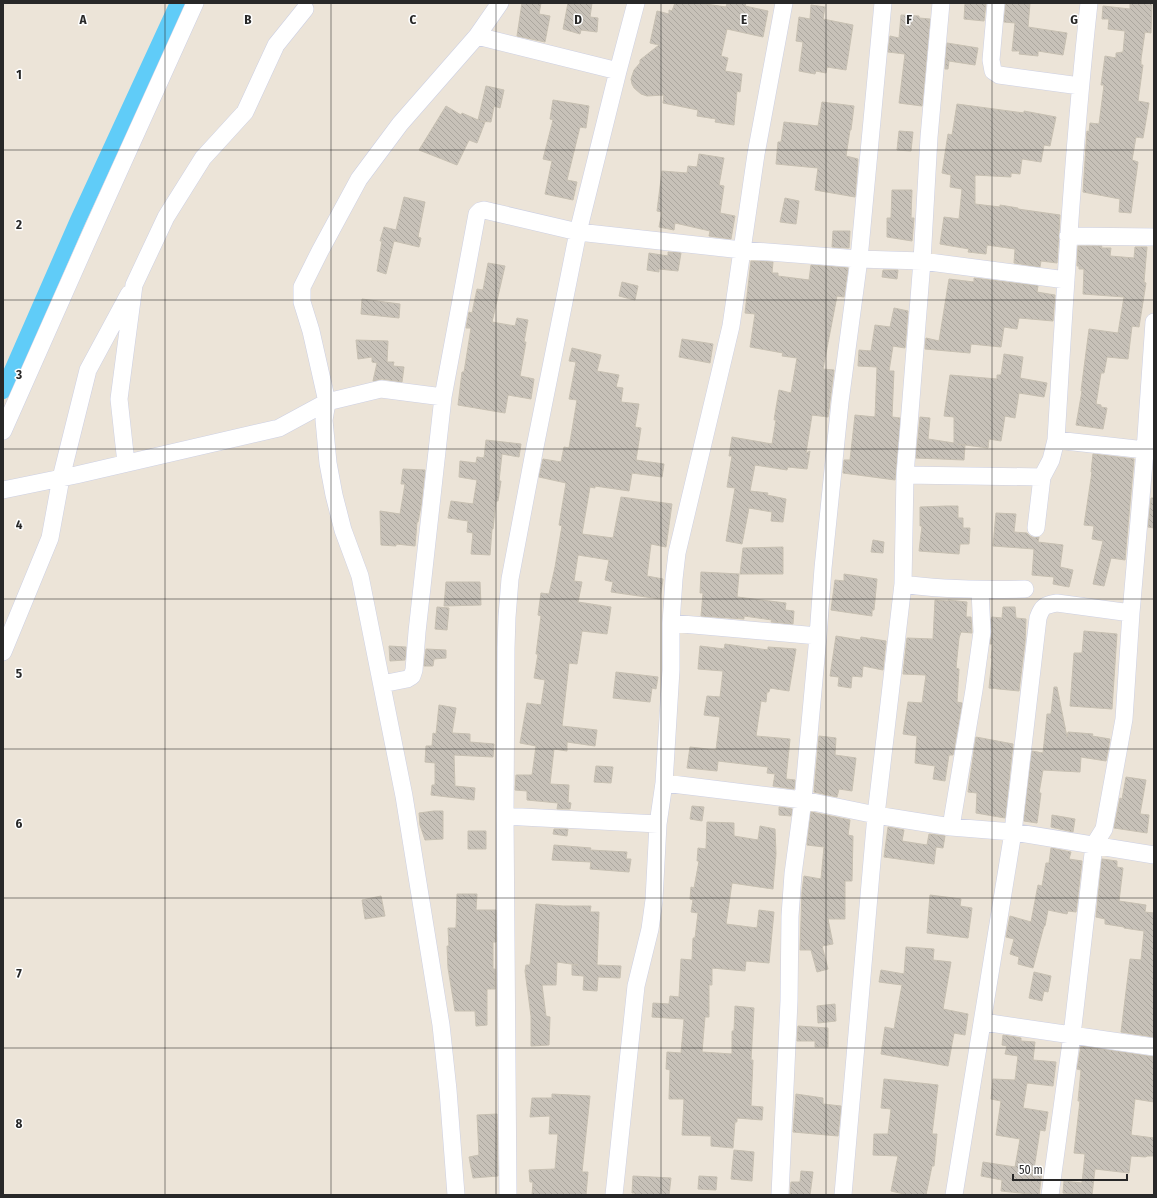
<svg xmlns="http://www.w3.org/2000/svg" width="1157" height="1198" viewBox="0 0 1157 1198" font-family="'Fira Sans Condensed',sans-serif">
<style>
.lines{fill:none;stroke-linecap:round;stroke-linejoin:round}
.canal{stroke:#60ccf8;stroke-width:16}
.building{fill:url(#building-back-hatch);stroke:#c7c0b2}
.street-casing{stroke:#cdd0e3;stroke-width:18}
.street{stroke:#fff;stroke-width:17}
.grid{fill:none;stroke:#282828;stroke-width:1;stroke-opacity:0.55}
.grid-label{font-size:13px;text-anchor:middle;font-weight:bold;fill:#282828;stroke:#fff;stroke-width:3;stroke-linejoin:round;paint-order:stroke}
</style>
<defs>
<pattern id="building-back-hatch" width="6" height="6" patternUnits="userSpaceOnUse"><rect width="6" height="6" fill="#c7c1b8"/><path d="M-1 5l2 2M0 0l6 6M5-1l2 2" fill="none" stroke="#aba69e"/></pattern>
</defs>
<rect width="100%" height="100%" fill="#ece4d8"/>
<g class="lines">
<path class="canal" d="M 3,391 L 78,220 L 178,3"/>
</g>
<path class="building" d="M 522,3 L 541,3 L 539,14 L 550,16 L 545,42 L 517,36 Z
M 568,3 L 592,3 L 590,17 L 598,18 L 597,32 L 581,30 L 580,34 L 563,29 Z
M 675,3 L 699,3 L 726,7 L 727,3 L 746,3 L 745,6 L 768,11 L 763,37 L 727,29 L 721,56 L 728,58 L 725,71 L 742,74 L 740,92 L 737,91 L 734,125 L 715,122 L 716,119 L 697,116 L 698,110 L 663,103 L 664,95 L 647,96 L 641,94 L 634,88 L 632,84 L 631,79 L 634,70 L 640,63 L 640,60 L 659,45 L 650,43 L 657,11 L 669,14 L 669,10 L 672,11 Z
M 965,3 L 986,3 L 984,21 L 964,19 Z
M 1006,3 L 1030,3 L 1028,27 L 1067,33 L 1063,55 L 1038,51 L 1038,56 L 1019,54 L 1020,51 L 1012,51 L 1015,23 L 1004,22 Z
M 1130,3 L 1152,3 L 1151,33 L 1145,32 L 1141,59 L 1141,65 L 1143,65 L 1138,101 L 1149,103 L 1143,138 L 1136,137 L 1132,160 L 1138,162 L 1131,213 L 1119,212 L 1120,199 L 1083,192 L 1087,131 L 1089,132 L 1090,123 L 1099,124 L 1104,85 L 1101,85 L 1105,56 L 1116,58 L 1116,53 L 1123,52 L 1125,31 L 1108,29 L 1109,19 L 1102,19 L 1103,6 L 1130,9 Z
M 811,5 L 825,7 L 823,19 L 853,25 L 846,70 L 827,67 L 826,73 L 816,71 L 815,74 L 799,71 L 803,42 L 796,41 L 799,17 L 810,19 Z
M 901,15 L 919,16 L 919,18 L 930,19 L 922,106 L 899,103 L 905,54 L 888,52 L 890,36 L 899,38 Z
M 947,43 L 978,48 L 975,65 L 949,61 L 948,69 L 945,69 Z
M 486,86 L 504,90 L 500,108 L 494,106 L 491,122 L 480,121 L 485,122 L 477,143 L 469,140 L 457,165 L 419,150 L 446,106 L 461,115 L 462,113 L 478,120 Z
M 553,100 L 589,106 L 586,128 L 580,127 L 567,180 L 577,182 L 573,200 L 545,194 L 552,161 L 543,159 L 553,120 L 550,119 Z
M 822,102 L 854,106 L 851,130 L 850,130 L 846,156 L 858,159 L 855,197 L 815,190 L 818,168 L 776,164 L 778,142 L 781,142 L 784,122 L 818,126 Z
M 957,104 L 1024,113 L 1024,111 L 1056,117 L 1050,146 L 1044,145 L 1041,162 L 1022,159 L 1020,174 L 1011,173 L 1011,177 L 975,175 L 975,204 L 1000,207 L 1000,205 L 1018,208 L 1018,209 L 1060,215 L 1057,263 L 1041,261 L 1040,267 L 1014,263 L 1015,249 L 987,245 L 986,254 L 968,252 L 969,249 L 940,244 L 944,217 L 959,219 L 962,189 L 950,187 L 951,175 L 942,173 L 948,134 L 952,135 Z
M 899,131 L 913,132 L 911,151 L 897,150 Z
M 699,154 L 724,158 L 719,185 L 724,186 L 720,213 L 735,216 L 731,239 L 709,236 L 710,231 L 675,223 L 674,230 L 659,227 L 662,212 L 657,211 L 662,171 L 687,173 L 688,166 L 697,167 Z
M 892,190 L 912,190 L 911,218 L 914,218 L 912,241 L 887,237 L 887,218 L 891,218 Z
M 404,197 L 425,202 L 418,237 L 421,238 L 419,247 L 394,241 L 386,274 L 377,271 L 382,241 L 380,241 L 384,227 L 396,230 Z
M 785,198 L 799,201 L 796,224 L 780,222 Z
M 833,231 L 850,231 L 849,248 L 832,247 Z
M 1078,246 L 1102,246 L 1101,248 L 1111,248 L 1110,256 L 1134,258 L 1135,247 L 1147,247 L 1144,282 L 1146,283 L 1139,327 L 1132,326 L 1128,359 L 1107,357 L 1104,373 L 1101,373 L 1096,404 L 1101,405 L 1101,407 L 1107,408 L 1103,429 L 1076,425 L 1082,391 L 1081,391 L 1089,329 L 1118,333 L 1124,297 L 1083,294 L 1084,269 L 1079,269 L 1079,266 L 1077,266 Z
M 668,252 L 681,253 L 678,271 L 659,269 L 659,272 L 647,270 L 649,253 L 668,256 Z
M 751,261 L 773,262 L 772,273 L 778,273 L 778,276 L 809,280 L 811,265 L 848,268 L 844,297 L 837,296 L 823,369 L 834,370 L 828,417 L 812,415 L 806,453 L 810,451 L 807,469 L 788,467 L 787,470 L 755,465 L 750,491 L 768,493 L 767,495 L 786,499 L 783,522 L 771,521 L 772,512 L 749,508 L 742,544 L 726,541 L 735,488 L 727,487 L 732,456 L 729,456 L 732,437 L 772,444 L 776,420 L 774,420 L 779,390 L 791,393 L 797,358 L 782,356 L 783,353 L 750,347 L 755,314 L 745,313 Z
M 488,263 L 505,266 L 492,322 L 515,326 L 517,318 L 528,320 L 524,342 L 526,342 L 520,376 L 534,379 L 531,399 L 508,395 L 505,413 L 458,405 L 462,372 L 464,372 L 471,328 L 466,328 L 469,312 L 472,313 L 477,289 L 483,290 Z
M 883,270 L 898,270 L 897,279 L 882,277 Z
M 974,278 L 1038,286 L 1037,292 L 1055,295 L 1053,321 L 1019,318 L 1017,329 L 1004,327 L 1001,347 L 971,344 L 970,353 L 925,349 L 926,338 L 939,341 L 949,279 L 974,282 Z
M 622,282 L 638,286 L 635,300 L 619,296 Z
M 362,299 L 400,304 L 399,318 L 361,314 Z
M 894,308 L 908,311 L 905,348 L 893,346 L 889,371 L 894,371 L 892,417 L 900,418 L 895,480 L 843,473 L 844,460 L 850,460 L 855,415 L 875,417 L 877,367 L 858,366 L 859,350 L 871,351 L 875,325 L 890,327 Z
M 682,339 L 713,344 L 710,363 L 679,357 Z
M 356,340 L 388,341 L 387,362 L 394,362 L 393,366 L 404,367 L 402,382 L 382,379 L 373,381 L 377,363 L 372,362 L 372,357 L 358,359 Z
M 572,348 L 601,355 L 597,371 L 619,375 L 616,387 L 623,388 L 621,402 L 639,404 L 635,427 L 641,428 L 636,460 L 664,464 L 662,477 L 632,473 L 629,491 L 595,486 L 595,488 L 590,487 L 582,534 L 613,538 L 621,497 L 672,504 L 666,547 L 651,544 L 647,576 L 663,579 L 660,599 L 611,592 L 613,582 L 605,580 L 609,560 L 578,555 L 574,581 L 582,582 L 578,602 L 611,607 L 607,634 L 582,631 L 577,664 L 569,663 L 562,726 L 597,730 L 595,746 L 567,742 L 567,751 L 554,749 L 550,784 L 569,785 L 568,802 L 571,803 L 570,809 L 557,809 L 558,803 L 527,800 L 527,791 L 515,790 L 516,775 L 532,775 L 536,746 L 520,743 L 527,703 L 541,705 L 545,680 L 534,678 L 538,654 L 536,654 L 541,616 L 538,615 L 541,593 L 549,594 L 555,567 L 562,526 L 559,525 L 566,483 L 539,477 L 543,459 L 561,462 L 564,447 L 569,448 L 577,400 L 569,399 L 576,362 L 569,361 Z
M 1004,354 L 1023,357 L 1020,378 L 1047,383 L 1044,397 L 1019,393 L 1015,418 L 1005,416 L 1001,441 L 989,439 L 988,448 L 958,444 L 965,445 L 964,460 L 916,458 L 920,417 L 930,418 L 928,439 L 954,443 L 954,417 L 944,416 L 950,375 L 997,379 L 997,375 L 1001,375 Z
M 486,440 L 521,444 L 519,457 L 502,454 L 499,481 L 501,481 L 498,501 L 496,501 L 493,529 L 492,529 L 490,555 L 471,554 L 473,533 L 467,532 L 468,521 L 448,518 L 451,501 L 473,504 L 477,480 L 459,477 L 460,461 L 476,463 L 477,457 L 484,458 Z
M 1093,454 L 1134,459 L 1125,560 L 1111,558 L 1104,586 L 1093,584 L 1103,541 L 1092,539 L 1094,526 L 1084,525 L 1092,472 L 1091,472 Z
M 403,469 L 425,470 L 421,506 L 418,522 L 417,522 L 415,546 L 396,544 L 396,546 L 381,545 L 380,511 L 400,514 L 405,484 L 401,484 Z
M 1151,498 L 1154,498 L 1154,528 L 1148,527 Z
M 946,506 L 958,506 L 958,518 L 963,518 L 963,528 L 970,528 L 969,544 L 960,544 L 959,554 L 919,551 L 922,526 L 920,526 L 920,507 Z
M 996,513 L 1016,514 L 1014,532 L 1027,533 L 1030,536 L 1034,538 L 1039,537 L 1038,542 L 1063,545 L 1060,567 L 1073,570 L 1069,587 L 1053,584 L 1054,577 L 1032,575 L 1034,549 L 993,546 Z
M 873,540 L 884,542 L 883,553 L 871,552 Z
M 783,547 L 783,574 L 740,574 L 743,548 Z
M 701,572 L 739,574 L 737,597 L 786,603 L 785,610 L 794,611 L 793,624 L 771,622 L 772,620 L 744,616 L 744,619 L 701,616 L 703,593 L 700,593 Z
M 844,574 L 877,579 L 874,610 L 872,610 L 872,616 L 831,610 L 835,580 L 844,581 Z
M 446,582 L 480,582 L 481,605 L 444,606 Z
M 935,600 L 948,601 L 948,600 L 967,602 L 966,617 L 971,617 L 972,633 L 961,632 L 959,638 L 956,668 L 959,669 L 957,702 L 962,703 L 953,755 L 949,755 L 945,781 L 933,779 L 935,766 L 915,763 L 917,736 L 903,734 L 908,702 L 922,703 L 926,675 L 903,674 L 907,638 L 933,639 Z
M 437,607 L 449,608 L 447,630 L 435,629 Z
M 1003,607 L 1015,607 L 1016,618 L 1026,619 L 1025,642 L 1019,691 L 989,688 L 992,659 L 991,658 L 993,644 L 990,644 L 992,632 L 991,619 L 992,617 L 1002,618 Z
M 1084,631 L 1117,634 L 1112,709 L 1070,706 L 1074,653 L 1082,653 Z
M 836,636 L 860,640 L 861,637 L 886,641 L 883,670 L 863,666 L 862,677 L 852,676 L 851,688 L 838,686 L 839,677 L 830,676 Z
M 725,644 L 768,650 L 768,647 L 796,649 L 789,691 L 770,688 L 769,692 L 767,692 L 766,702 L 761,701 L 756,736 L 790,739 L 786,779 L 795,780 L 794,789 L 773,786 L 775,774 L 767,773 L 768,767 L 718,761 L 717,771 L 687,768 L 690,747 L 716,750 L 720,717 L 704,715 L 707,696 L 720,697 L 723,671 L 698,669 L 700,646 L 724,649 Z
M 389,646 L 406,647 L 405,660 L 390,661 Z
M 426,649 L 446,650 L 446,658 L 434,659 L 433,666 L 424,666 Z
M 616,672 L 658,677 L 656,689 L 652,688 L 650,702 L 613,698 Z
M 1054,687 L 1057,687 L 1067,737 L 1068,732 L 1093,734 L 1092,736 L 1110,739 L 1106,761 L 1081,757 L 1080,772 L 1043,770 L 1039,793 L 1041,793 L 1037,823 L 1024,821 L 1032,751 L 1043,753 L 1047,714 L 1051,714 Z
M 439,705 L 456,708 L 452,733 L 470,734 L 470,742 L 494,744 L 493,757 L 454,755 L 455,786 L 475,788 L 474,800 L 431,795 L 432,785 L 435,785 L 435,763 L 425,762 L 426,746 L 432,746 L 433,733 L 436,734 Z
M 819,736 L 836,738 L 835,755 L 856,758 L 852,791 L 839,789 L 837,797 L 814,792 Z
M 976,737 L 1013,744 L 1005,818 L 976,813 L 977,793 L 968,792 Z
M 596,766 L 613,767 L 611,783 L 594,782 Z
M 1126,777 L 1146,780 L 1140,814 L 1149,815 L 1147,833 L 1114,828 L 1120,798 L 1122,799 Z
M 692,806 L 704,807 L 702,821 L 690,819 Z
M 779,807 L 792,809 L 791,816 L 779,815 Z
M 434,811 L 443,811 L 443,839 L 425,840 L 420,825 L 419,813 Z
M 811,812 L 850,820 L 848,835 L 853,836 L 852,881 L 845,881 L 845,919 L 828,919 L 833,944 L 822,946 L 828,969 L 817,972 L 811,950 L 800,950 L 802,891 L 804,876 L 821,879 L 824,847 L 807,845 Z
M 1052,815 L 1075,819 L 1073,832 L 1051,827 Z
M 707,822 L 734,823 L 734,836 L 758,840 L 760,826 L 775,829 L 776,854 L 773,889 L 732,883 L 726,924 L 757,928 L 759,910 L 774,912 L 769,963 L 746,961 L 745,971 L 712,968 L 712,985 L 709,985 L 709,1017 L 705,1017 L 702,1052 L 732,1054 L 732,1031 L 734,1031 L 735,1006 L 754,1008 L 751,1060 L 753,1060 L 751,1106 L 763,1107 L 762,1120 L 737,1118 L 737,1122 L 735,1122 L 733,1148 L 711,1146 L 711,1136 L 682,1135 L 684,1099 L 669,1099 L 670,1070 L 666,1069 L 667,1052 L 681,1053 L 684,1019 L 652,1017 L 653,1003 L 669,1004 L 670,996 L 679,997 L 681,959 L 692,960 L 693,938 L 695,938 L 698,913 L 691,912 L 693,900 L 690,899 L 691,887 L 694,888 L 699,861 L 697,861 L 698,848 L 706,849 Z
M 888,827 L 904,830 L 902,841 L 927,845 L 929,834 L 945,836 L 943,848 L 936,847 L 934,864 L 884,857 Z
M 554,829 L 568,829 L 567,836 L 553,834 Z
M 468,831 L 486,831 L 486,849 L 468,849 Z
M 554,845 L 591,848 L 590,850 L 627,852 L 626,859 L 631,859 L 629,872 L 590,869 L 591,862 L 552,860 Z
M 1051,848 L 1071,852 L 1069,859 L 1082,861 L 1076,912 L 1068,911 L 1067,914 L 1048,910 L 1045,926 L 1044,926 L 1033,968 L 1018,964 L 1019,957 L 1010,954 L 1014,939 L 1006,937 L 1010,916 L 1031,922 L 1038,885 L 1042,886 L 1046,863 L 1049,863 Z
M 1102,859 L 1117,861 L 1117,867 L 1123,868 L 1119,901 L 1146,905 L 1145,912 L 1154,913 L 1154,1037 L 1121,1032 L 1130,959 L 1141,960 L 1144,931 L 1124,928 L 1124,927 L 1105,924 L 1105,919 L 1096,917 Z
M 457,894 L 477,894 L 476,910 L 496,910 L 496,942 L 493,942 L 493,969 L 495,969 L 495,989 L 487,989 L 487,1025 L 476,1026 L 475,1011 L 455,1011 L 448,968 L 447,946 L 449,946 L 448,928 L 456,928 Z
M 930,895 L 961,899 L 960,906 L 972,908 L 968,938 L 927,933 Z
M 381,896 L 385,916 L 365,919 L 362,900 Z
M 536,904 L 563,906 L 591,906 L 590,912 L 599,912 L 597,965 L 621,966 L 620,978 L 598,977 L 597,991 L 583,990 L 584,976 L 572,975 L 572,965 L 578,965 L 557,962 L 556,985 L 542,985 L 546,1016 L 550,1017 L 549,1045 L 531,1046 L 531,1016 L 525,971 L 526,965 L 530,965 Z
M 906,947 L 934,949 L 933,960 L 951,962 L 943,1009 L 968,1014 L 965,1035 L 954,1033 L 948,1066 L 881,1054 L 885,1027 L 894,1029 L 902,985 L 879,982 L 881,970 L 904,974 Z
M 1034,972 L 1051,976 L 1048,992 L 1044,991 L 1042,1001 L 1029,998 Z
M 835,1004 L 836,1021 L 818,1023 L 817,1006 Z
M 798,1026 L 828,1028 L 828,1047 L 815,1047 L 815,1041 L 797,1041 Z
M 1003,1035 L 1021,1038 L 1021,1041 L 1035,1042 L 1033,1060 L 1056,1062 L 1053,1086 L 1027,1083 L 1023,1108 L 1048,1112 L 1045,1131 L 1040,1130 L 1034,1169 L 1042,1171 L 1039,1195 L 1001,1191 L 1002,1180 L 981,1176 L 983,1162 L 1015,1167 L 1020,1139 L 996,1135 L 1001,1101 L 991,1099 L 993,1079 L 1015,1080 L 1018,1056 L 1005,1054 L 1007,1046 L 1002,1045 Z
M 1081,1046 L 1154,1057 L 1154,1102 L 1135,1099 L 1131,1135 L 1154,1138 L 1154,1156 L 1147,1156 L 1146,1157 L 1131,1156 L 1129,1173 L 1095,1169 L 1092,1195 L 1063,1193 L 1064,1181 L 1082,1183 L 1085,1154 L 1074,1153 L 1080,1101 L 1078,1101 L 1081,1070 L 1077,1069 Z
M 884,1079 L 938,1085 L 932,1134 L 937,1134 L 934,1166 L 932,1166 L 926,1195 L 908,1195 L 891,1191 L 898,1156 L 873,1155 L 874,1134 L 888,1134 L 891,1109 L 881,1108 Z
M 552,1094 L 590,1096 L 582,1172 L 588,1172 L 586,1195 L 532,1195 L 533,1182 L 530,1182 L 529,1170 L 555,1169 L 558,1134 L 549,1134 L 550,1116 L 530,1117 L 532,1098 L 552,1098 Z
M 796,1094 L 823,1098 L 823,1104 L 841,1106 L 838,1136 L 793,1132 Z
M 497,1114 L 498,1176 L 473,1178 L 469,1157 L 479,1155 L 477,1115 Z
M 734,1150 L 754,1152 L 752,1181 L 731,1179 Z
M 801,1171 L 813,1172 L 810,1195 L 790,1195 L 791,1182 L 800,1182 Z
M 633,1176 L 671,1178 L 669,1195 L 635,1195 L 635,1193 L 632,1193 Z
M 699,1176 L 717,1177 L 716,1190 L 698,1189 Z"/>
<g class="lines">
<g class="street-casing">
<path id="street" d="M 996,3 L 991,60 L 993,71 L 999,75 L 1080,86
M 477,36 L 618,71
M 1068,236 L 1154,237
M 3,431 L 90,235 L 195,3
M 1056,440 L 1154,451
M 126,463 L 119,399 L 134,285 L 166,217 L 203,158 L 245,112 L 276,45 L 305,9
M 905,475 L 1042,477
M 3,490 L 76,475 L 279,428 L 327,402 L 381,389 L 443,397
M 1036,528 L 1042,477 L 1051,460 L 1056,440 C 1065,294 1073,148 1089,3
M 903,584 C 944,590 983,590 1025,589
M 671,623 L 818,636
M 3,652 L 50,538 L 61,478 L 88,370 L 129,294
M 382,684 L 407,679 L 412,676 L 414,670 L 417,632 L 443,397 L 477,214 L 480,211 L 484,210 L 578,232 L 742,250 L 859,259 L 922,261 L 1066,280
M 664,783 L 803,800 L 876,815 L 951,827 L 1013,832 L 1154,855
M 505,816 L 658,824
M 951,827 L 974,690 L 982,632 L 980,590
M 983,1022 L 1154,1047
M 456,1195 L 448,1090 L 441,1025 L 404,796 L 360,576 L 343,530 L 334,495 L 328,463 L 324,420 L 327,402 L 311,331 L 302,302 L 302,287 L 320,251 L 359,179 L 400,124 L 477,36 L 500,3
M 508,1195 L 505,816 L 506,648 L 507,617 L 510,579 L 535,447 L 578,232 L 618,71 L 636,3
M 614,1195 L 636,986 L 650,929 L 654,900 L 658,824 L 664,783 L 671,670 L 671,623 L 674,579 L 677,553 L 731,326 L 756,154 L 784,3
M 780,1195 L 789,1001 L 790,916 L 793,874 L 803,800 L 818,636 L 823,568 L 840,402 L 859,259 L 883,3
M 843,1195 L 876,815 L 903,584 L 905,475 L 922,261 L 929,137 L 941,3
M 954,1195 L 1013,832 L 1038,618 C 1042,606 1045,605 1057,603 L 1131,613
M 1050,1195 L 1072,1035 L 1094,845 L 1104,829 L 1124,719 L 1131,613 L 1145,451 L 1154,322"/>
</g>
<use href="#street" class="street"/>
</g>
<path class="grid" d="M 165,3 L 165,1195M 331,3 L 331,1195M 496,3 L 496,1195M 661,3 L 661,1195M 826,3 L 826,1195M 992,3 L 992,1195M 3,150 L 1154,150M 3,300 L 1154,300M 3,449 L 1154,449M 3,599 L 1154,599M 3,749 L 1154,749M 3,898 L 1154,898M 3,1048 L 1154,1048"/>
<g class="grid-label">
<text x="83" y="24">A</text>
<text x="248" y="24">B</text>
<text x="413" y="24">C</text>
<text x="578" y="24">D</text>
<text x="744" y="24">E</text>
<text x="909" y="24">F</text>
<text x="1074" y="24">G</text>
<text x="19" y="79">1</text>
<text x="19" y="229">2</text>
<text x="19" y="379">3</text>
<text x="19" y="529">4</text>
<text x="19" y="678">5</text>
<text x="19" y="828">6</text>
<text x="19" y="978">7</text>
<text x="19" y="1128">8</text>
</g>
<rect width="1157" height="1198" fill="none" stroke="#282828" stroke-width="8"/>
<path d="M1013 1174v6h114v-6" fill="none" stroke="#282828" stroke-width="2"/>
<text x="1019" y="1174" font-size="12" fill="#282828" stroke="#ffffff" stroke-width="3" paint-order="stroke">50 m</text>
</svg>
